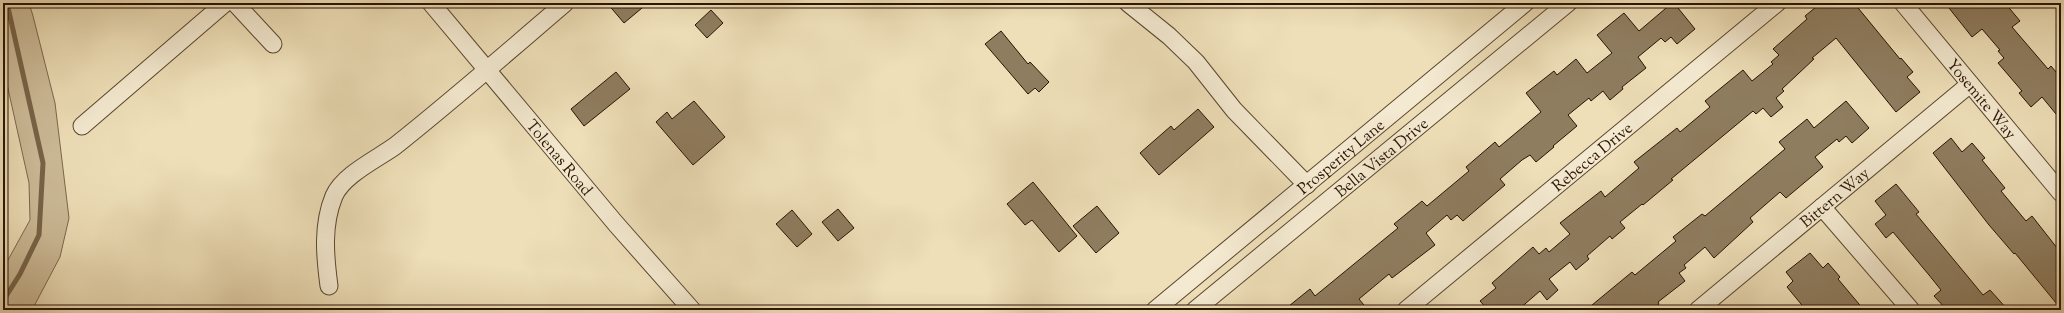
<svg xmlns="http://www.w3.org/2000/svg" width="2064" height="313" viewBox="0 0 2064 313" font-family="'Sorts Mill Goudy',serif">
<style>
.green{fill:#cdbc99;stroke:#7b684c}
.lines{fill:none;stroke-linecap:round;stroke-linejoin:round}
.stream{stroke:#776449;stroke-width:5}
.building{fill:#8f7d60;stroke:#291300}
.minor-casing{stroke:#5a462e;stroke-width:19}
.minor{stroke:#f4ead1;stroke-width:17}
.labels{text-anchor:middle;stroke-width:3.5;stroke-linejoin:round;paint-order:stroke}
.street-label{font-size:16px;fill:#291300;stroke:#f4ead1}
</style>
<rect width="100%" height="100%" fill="#eedfb8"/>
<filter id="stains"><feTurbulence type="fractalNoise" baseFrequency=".005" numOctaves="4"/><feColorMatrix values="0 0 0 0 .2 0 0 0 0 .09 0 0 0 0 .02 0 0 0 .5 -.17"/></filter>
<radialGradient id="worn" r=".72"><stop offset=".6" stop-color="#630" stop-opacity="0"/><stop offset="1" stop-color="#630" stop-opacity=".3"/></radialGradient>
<path class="green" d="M 3,3 L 29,3 L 33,16 L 55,103 L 69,218 L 60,257 L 32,310 L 3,310 L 3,269 L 30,220 L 29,183 L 3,66 Z"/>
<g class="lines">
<path class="stream" d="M 3,301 L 20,274 L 39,235 L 43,163 L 7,3"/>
</g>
<path class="building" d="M 607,3 L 648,3 L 624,23 Z
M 1672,3 L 1674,3 L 1695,29 L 1677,44 L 1671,37 L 1665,42 L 1661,38 L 1638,57 L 1646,68 L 1622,87 L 1623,89 L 1610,100 L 1603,91 L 1591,101 L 1589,98 L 1568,115 L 1577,126 L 1553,146 L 1554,147 L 1536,162 L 1530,155 L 1522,160 L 1500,179 L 1505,185 L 1463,221 L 1457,215 L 1451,220 L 1447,215 L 1426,233 L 1435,245 L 1392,278 L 1389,274 L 1359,299 L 1368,310 L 1284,310 L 1310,289 L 1315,296 L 1398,228 L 1394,224 L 1422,201 L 1427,206 L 1469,171 L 1466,167 L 1495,142 L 1499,147 L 1541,112 L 1526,93 L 1554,71 L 1557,75 L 1576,59 L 1587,73 L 1612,53 L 1597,35 L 1624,13 L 1639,31 Z
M 1821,3 L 1854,3 L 1900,59 L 1901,58 L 1913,72 L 1907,77 L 1920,92 L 1896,112 L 1836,38 L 1812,58 L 1814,59 L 1782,89 L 1784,91 L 1776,98 L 1783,107 L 1771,117 L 1763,108 L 1756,114 L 1753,111 L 1671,179 L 1673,180 L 1643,205 L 1642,204 L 1620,222 L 1625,228 L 1612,239 L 1610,236 L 1587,256 L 1589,259 L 1576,270 L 1570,262 L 1549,279 L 1558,290 L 1547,300 L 1540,291 L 1518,310 L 1488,310 L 1480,301 L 1496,288 L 1492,283 L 1533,247 L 1539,254 L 1546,248 L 1549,252 L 1570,234 L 1560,223 L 1601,191 L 1605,197 L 1639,168 L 1634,162 L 1677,128 L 1680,132 L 1710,107 L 1705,101 L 1743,70 L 1752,81 L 1773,64 L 1771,62 L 1779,55 L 1773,49 L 1807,19 L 1805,16 Z
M 1945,3 L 2005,3 L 2020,21 L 2012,27 L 2048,69 L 2051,66 L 2061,78 L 2061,120 L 2042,97 L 2031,107 L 2019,93 L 2022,91 L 1998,63 L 2004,58 L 1998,51 L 2000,50 L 1982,29 L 1972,37 Z
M 711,10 L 723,23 L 707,38 L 695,25 Z
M 1001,31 L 1028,64 L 1030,62 L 1049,82 L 1039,92 L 1035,88 L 1028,94 L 985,44 Z
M 616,72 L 630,89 L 584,126 L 571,109 Z
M 694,101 L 725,137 L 693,165 L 656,122 L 667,112 L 672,119 Z
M 1846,101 L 1869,128 L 1852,143 L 1846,136 L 1839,142 L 1837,139 L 1815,157 L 1823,167 L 1786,198 L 1780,192 L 1750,218 L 1753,222 L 1714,258 L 1705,247 L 1684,265 L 1686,268 L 1679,273 L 1685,281 L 1658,302 L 1659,304 L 1652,310 L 1586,310 L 1632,272 L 1635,275 L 1676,241 L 1673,237 L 1702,214 L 1705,216 L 1785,149 L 1779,142 L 1807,119 L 1814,128 Z
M 1198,109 L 1214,127 L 1159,175 L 1140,153 L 1171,126 L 1174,130 Z
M 1951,138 L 1962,152 L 1972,143 L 1985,158 L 1982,160 L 2005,188 L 2001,191 L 2026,221 L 2032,216 L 2061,253 L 2061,309 L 2015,253 L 2014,254 L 1989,225 L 1933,153 Z
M 1033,182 L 1077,236 L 1059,252 L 1032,220 L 1025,225 L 1007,204 Z
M 1896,184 L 1919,212 L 1916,214 L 1983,295 L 1990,290 L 2008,310 L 1947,310 L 1934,296 L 1941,290 L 1929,275 L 1893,232 L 1886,238 L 1875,224 L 1886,215 L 1875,201 Z
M 1097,206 L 1119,233 L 1096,253 L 1073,226 Z
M 838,209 L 854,228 L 838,241 L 822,222 Z
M 792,210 L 812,234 L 797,247 L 776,224 Z
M 1810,253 L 1823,268 L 1828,263 L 1840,277 L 1838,279 L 1864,310 L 1806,310 L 1787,287 L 1793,281 L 1786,272 Z"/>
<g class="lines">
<g class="minor-casing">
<g id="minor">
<path d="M 235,3 L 273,44"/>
<path id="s1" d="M 431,3 L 616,224 L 692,310"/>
<path d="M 1128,3 L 1169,36 L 1196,62 L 1234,110 L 1307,185"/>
<path id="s2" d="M 1903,3 L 2061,193"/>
<path d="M 82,126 L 225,3"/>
<path d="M 1822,207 L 1911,310"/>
<path d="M 329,286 C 325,256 322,225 334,196 C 343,175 377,159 395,146 C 453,100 509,51 565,3"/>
<path id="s3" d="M 1155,310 L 1525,3"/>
<path id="s4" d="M 1195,310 L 1568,3"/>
<path id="s5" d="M 1406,310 L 1777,3"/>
<path id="s6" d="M 1698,310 L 1970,84"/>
</g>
</g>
<use href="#minor" class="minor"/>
</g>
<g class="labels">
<g class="street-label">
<text dy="6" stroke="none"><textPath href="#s2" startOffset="124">Yosemite Way</textPath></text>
<text dy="6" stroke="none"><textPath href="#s4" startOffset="241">Bella Vista Drive</textPath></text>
<text dy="6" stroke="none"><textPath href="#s5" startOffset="241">Rebecca Drive</textPath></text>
<text dy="6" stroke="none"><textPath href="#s3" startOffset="241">Prosperity Lane</textPath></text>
<text dy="6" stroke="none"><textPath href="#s1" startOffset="201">Tolenas Road</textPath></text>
<text dy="6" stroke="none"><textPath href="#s6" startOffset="177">Bittern Way</textPath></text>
</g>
</g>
<rect width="2064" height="313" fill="none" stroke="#eedfb8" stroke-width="16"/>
<rect x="4" y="4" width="2056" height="305" fill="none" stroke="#291300" stroke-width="2"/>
<rect x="8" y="8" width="2048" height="297" fill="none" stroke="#291300"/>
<rect width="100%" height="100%" filter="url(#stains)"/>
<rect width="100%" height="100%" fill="url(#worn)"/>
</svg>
